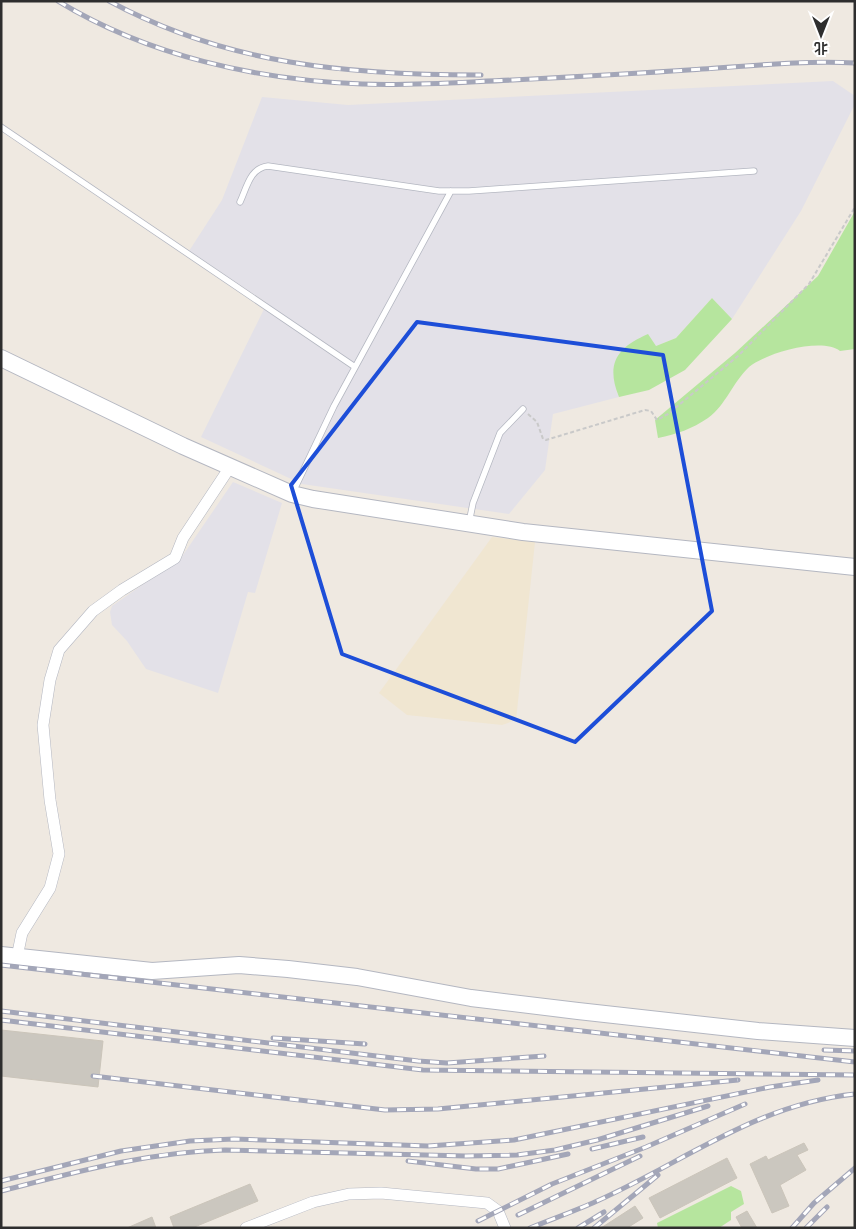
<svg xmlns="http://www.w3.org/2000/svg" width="856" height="1229" viewBox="0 0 856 1229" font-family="'Sofia Sans Condensed','Noto Sans SC',sans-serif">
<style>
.industrial{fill:#e3e1e8}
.education{fill:#f0e6d1}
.green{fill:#b6e59e}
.building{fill:#cbc7bf;stroke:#cbc5ba}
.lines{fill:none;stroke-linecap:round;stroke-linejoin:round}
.lane-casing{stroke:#b4b7c1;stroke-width:7}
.street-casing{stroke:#b4b7c1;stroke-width:12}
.secondary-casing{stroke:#b4b7c1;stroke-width:18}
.path{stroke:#c9c9c9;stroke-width:2;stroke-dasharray:4 2.5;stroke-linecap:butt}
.lane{stroke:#fff;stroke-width:5.5}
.street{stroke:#fff;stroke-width:11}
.secondary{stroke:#fff;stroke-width:16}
.rail-casing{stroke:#a3a6b8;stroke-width:5}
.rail{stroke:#fff;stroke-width:3;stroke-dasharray:9;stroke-linecap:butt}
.marked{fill:none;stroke:#1d4ed8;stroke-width:4;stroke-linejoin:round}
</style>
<rect width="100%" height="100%" fill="#efe9e1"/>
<path class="industrial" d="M 833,81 L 855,96 L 855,104 L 801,211 L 732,319 L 712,298 L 676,338 L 656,346 L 616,390 L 619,397 L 553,414 L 545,470 L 509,514 L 302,484 L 201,437 L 267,303 L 189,251 L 222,200 L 262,97 L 348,105 Z
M 233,482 L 282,503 L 255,593 L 248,592 L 218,693 L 146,669 L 127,641 L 112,625 L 110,612 L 112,606 L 181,558 Z"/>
<path class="education" d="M 492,537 L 535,542 L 516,720 L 502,725 L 407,715 L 379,693 Z"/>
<path class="green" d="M 855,211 L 855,349 L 840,351 C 822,337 766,353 749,367 C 733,382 726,405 708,418 C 692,429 677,434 658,438 L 655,420 L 735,353 L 818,276 Z
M 712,298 L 732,319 L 685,370 L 649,390 L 619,397 C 605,363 618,347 648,334 L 656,346 L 676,338 Z
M 731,1186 L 741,1191 L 744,1204 L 731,1212 L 731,1220 L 719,1228 L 658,1228 L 657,1223 Z"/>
<path class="building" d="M 1,1030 L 103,1041 L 98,1087 L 1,1076 Z
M 804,1143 L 808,1150 L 797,1155 L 806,1170 L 780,1185 L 789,1206 L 772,1213 L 750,1164 L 766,1156 L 768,1160 Z
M 727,1158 L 737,1178 L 660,1218 L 649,1198 Z
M 250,1184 L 258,1201 L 192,1228 L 174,1228 L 170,1217 Z
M 635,1206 L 643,1218 L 627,1228 L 601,1228 Z
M 747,1211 L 757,1228 L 742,1228 L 736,1217 Z
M 152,1217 L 156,1228 L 127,1228 Z"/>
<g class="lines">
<g class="lane-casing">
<path id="lane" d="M 1,127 L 355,367
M 240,202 C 247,187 250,168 268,166 L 439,191 L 469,191 L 754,171
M 293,492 L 334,406 L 451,191
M 469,523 L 473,503 L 500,433 L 523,409"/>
</g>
<g class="street-casing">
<path id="street" d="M 17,957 L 22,933 L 50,888 L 59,854 L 50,800 L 43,725 L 50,680 L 59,650 L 93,611 L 122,590 L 175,558 L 183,538 L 230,467
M 246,1228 L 313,1202 L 349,1194 L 381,1193 L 487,1203 L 498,1211 L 505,1228"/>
</g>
<g class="secondary-casing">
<path id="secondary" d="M 1,358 L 183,446 L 292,494 L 313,499 L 523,532 L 855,567
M 1,955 L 152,971 L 239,965 L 288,969 L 357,977 L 471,998 L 578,1011 L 758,1031 L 855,1038"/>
</g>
<path class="path" d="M 528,414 L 537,422 L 543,439 L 546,440 L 645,410 L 651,411 L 657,420 L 668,414 L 738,356 L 809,284 L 855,207"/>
<use href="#lane" class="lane"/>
<use href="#street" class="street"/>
<use href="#secondary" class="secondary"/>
<g class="rail-casing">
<path id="rail" d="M 58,1 C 148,56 257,80 362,84 C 412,86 463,82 513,80 C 571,77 629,74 688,70 C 743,67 799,60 855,63
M 109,1 C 228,65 349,75 481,75
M 1,965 L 855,1062
M 1,1011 L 418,1061 L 447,1063 L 544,1056
M 1,1020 L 423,1070 L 855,1075
M 273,1038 L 365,1044
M 824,1050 L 855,1051
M 93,1076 L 385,1110 L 438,1109 L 738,1080
M 592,1149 L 643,1137
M 408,1161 L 476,1169 L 498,1169 L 568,1154
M 1,1181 L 121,1151 L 190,1141 L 234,1139 L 428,1146 L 514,1140 L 770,1087 L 818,1080
M 1,1191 C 76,1172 148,1152 225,1150 L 466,1156 L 517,1155 L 555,1150 L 597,1140 L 708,1106
M 518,1215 L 640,1156
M 478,1221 L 552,1184 L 646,1147 L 745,1104
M 530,1228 C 552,1219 575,1211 597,1201 C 684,1162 757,1104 855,1094
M 578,1228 L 604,1212
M 594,1228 L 658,1175
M 792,1228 L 814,1203 L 855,1168
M 806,1228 L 827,1207"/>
</g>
<use href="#rail" class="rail"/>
</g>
<path class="marked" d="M 417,322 L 663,355 L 712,611 L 575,742 L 342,654 L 291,485 Z"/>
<rect width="856" height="1229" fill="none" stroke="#2e2e2e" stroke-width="5"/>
<g transform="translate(821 35) rotate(180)" stroke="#ffffff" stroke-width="4" paint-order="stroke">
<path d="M0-4L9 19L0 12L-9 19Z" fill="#2e2e2e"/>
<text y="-8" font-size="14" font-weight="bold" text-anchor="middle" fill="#2e2e2e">北</text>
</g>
</svg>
